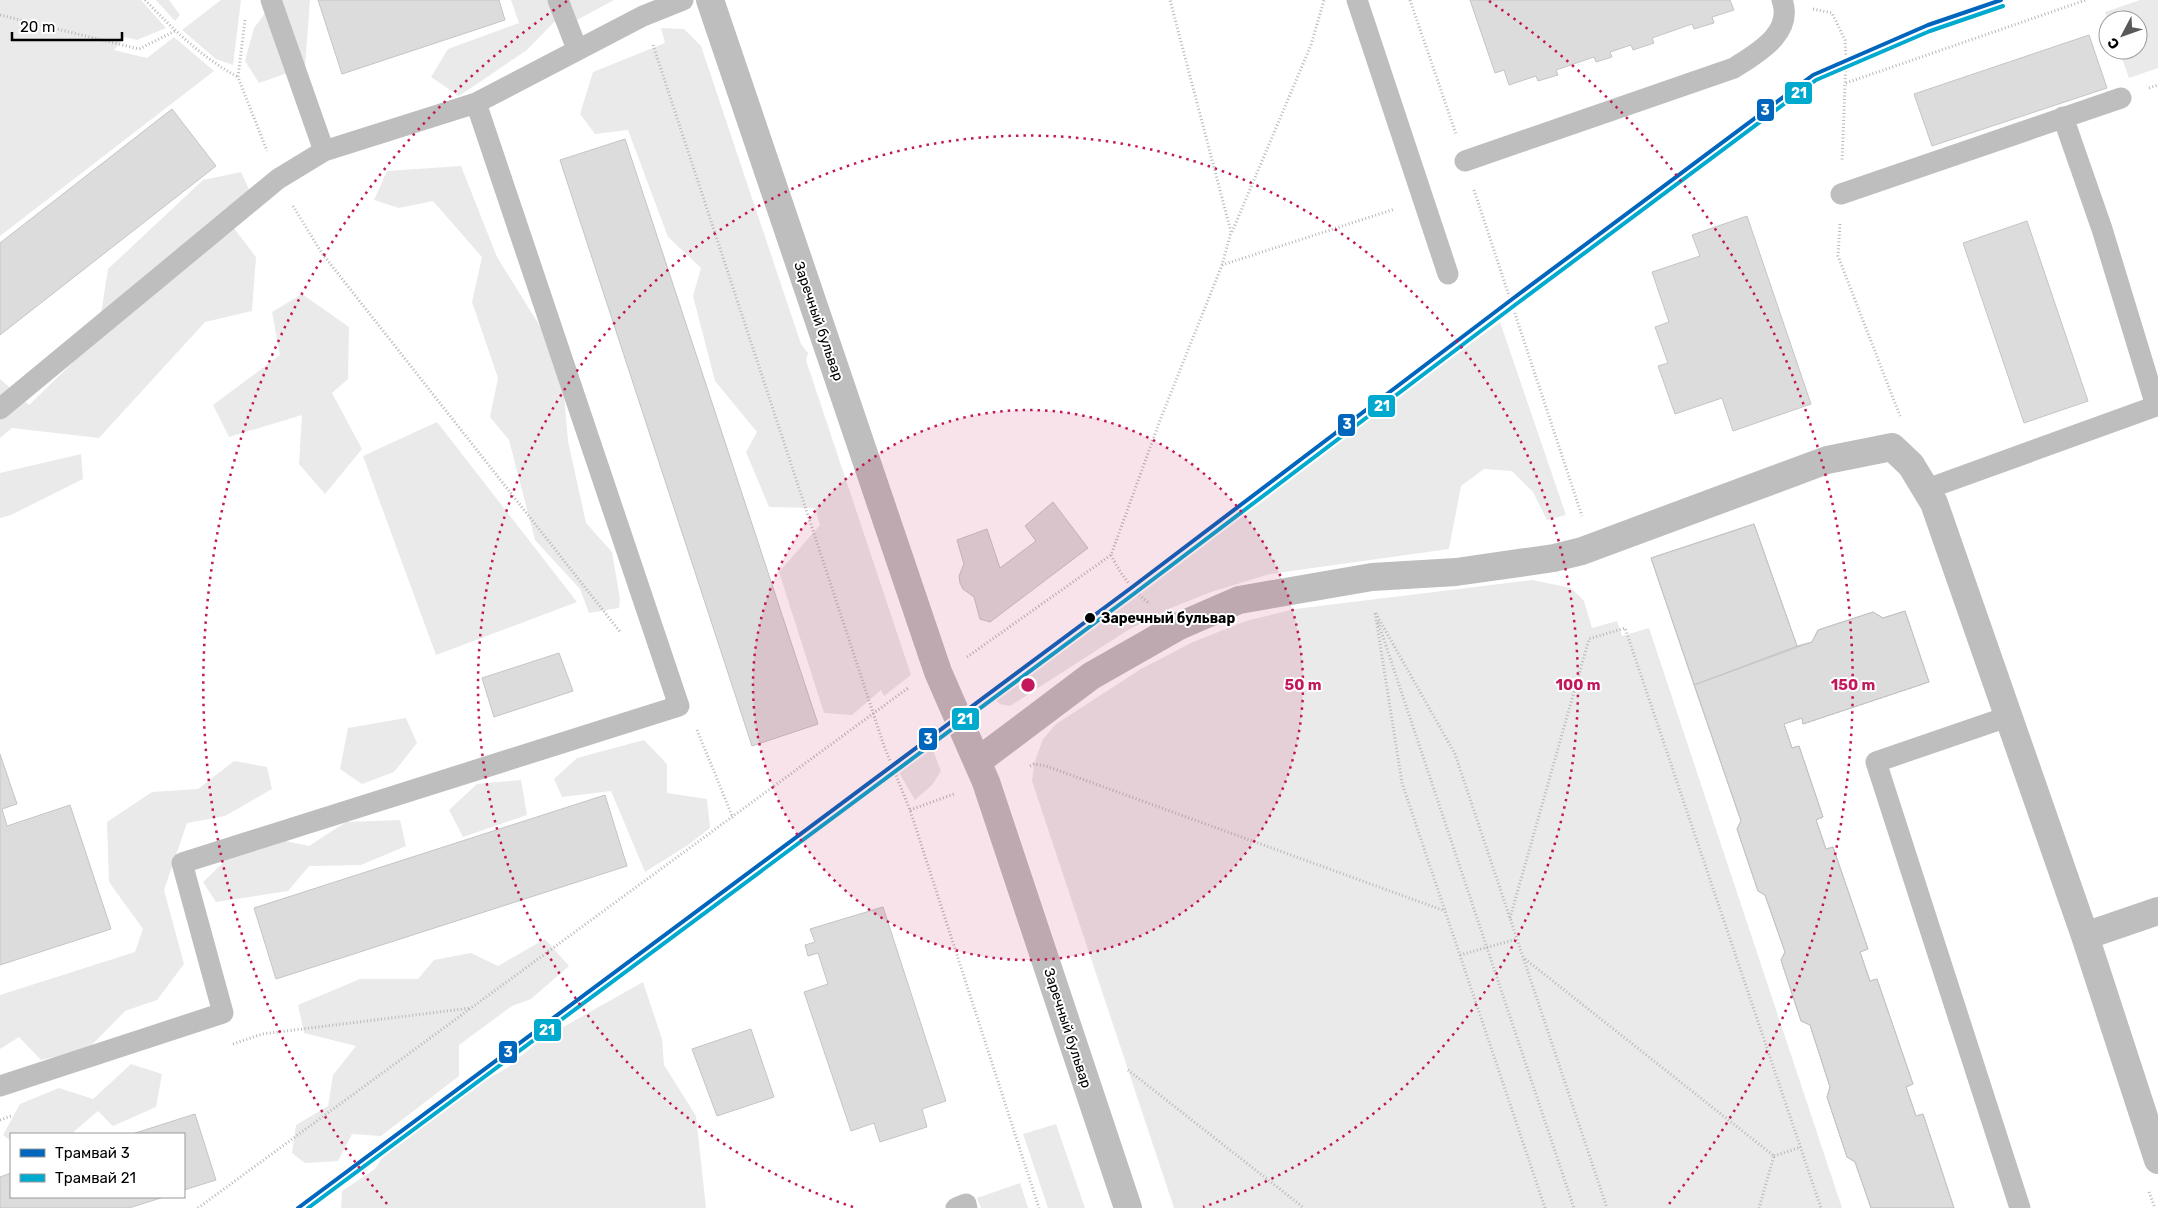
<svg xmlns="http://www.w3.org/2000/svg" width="2158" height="1208" viewBox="0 0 2158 1208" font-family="Rubik,sans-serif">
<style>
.green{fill:#eaeaea}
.building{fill:#dcdcdc;stroke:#c5c5c5}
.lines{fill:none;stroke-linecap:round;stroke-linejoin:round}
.path{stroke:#b8b8b8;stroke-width:3;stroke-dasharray:1 2.5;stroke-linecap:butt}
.service{stroke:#bebebe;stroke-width:21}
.minor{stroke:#bebebe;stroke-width:28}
.tertiary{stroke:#bebebe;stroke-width:28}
.tram-1-casing{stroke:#fff;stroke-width:8}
.tram-2-casing{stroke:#fff;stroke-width:8}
.tram-1{stroke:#0065bd;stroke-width:4}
.tram-2{stroke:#00a9ce;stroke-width:4}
.ring{fill:none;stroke:#c2185b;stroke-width:2.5;stroke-dasharray:2.5 5}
.stop-dot{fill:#000;stroke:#fff;stroke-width:2}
.labels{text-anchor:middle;stroke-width:4;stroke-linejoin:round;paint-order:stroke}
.street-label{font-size:14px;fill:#000;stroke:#fff}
.stop-label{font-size:14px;font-weight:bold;fill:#000;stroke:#fff;text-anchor:start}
.centre{fill:#c2185b;stroke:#fff;stroke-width:2.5}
.ring-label{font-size:15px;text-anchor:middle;font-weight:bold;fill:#c2185b;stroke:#fff;stroke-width:4;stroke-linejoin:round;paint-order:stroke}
.line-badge{stroke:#fff;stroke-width:2}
.badge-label{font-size:14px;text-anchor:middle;font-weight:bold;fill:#fff}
</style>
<rect width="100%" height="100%" fill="#fff"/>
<path class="green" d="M 0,0 L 141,0 L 166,28 L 137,40 L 125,37 L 114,50 L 147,58 L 174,37 L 214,71 L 0,236 Z
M 156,0 L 169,0 L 180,15 L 175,21 Z
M 221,0 L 241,0 L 233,65 L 216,59 L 182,30 Z
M 275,0 L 310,0 L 305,67 L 259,83 L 245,61 L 254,28 Z
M 511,0 L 614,0 L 577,20 L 573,11 L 553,23 L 527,50 L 459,96 L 431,77 L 448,49 L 519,23 Z
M 2140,0 L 2158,0 L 2158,68 L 2129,78 L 2119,50 L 2138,50 L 2138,20 L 2108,20 L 2105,12 Z
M 661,28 L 684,29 L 701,46 L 801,344 L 808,353 L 806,360 L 911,675 L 884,696 L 881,690 L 852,715 L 824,713 L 779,572 L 820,525 L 815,508 L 769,507 L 746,452 L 757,432 L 715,381 L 693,296 L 701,268 L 668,237 L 628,130 L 595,134 L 580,114 L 593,72 L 665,43 Z
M 461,166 L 497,257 L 561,360 L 568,441 L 586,523 L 612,552 L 620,599 L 619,608 L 589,613 L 580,589 L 535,540 L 509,440 L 490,417 L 498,378 L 472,302 L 482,257 L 433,201 L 399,208 L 374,200 L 387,171 Z
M 241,172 L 255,202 L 233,227 L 256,257 L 252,311 L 205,322 L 99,438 L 12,428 L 0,438 L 0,379 L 29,405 L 97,339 L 108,269 L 203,180 Z
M 302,294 L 349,327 L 348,379 L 332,393 L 362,449 L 325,494 L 299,464 L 302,415 L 229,437 L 213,405 L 280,355 L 272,312 Z
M 1500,322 L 1566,515 L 1547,520 L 1533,492 L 1512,471 L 1484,469 L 1461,486 L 1449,549 L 1270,574 L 1211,592 L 1171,608 L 1128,630 L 1010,706 L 1000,704 L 993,698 Z
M 437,422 L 577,602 L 436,655 L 363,456 Z
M 81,454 L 83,479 L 11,515 L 0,518 L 0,473 Z
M 1532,580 L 1571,588 L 1584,601 L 1592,628 L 1617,621 L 1622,636 L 1649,628 L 1842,1208 L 1174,1208 L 1032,781 L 1034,764 L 1043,739 L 1056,724 L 1141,669 L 1193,642 L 1246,621 L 1295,609 Z
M 406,718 L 417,743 L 394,772 L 362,784 L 340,769 L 348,728 Z
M 644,740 L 667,764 L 667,793 L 707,799 L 710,828 L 688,845 L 645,872 L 611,791 L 562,797 L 554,779 L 577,758 Z
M 931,745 L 941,771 L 932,785 L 915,800 L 897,769 Z
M 234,761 L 267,767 L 272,789 L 225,816 L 187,823 L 164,890 L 184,964 L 157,1000 L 125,1011 L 88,1049 L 41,1060 L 19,1037 L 0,1049 L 0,995 L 135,952 L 143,929 L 109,882 L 107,822 L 152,792 L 198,789 Z
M 521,780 L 527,815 L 463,837 L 449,810 L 477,784 Z
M 400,820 L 406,846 L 361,865 L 309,866 L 288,891 L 216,902 L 203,882 L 253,834 L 309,846 L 346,822 Z
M 545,939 L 569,966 L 531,999 L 512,1006 L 459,1045 L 459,1076 L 381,1136 L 352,1134 L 338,1161 L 305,1163 L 292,1153 L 296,1125 L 328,1106 L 333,1075 L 356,1046 L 304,1033 L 298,1005 L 360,979 L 418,979 L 434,960 L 471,953 L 498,966 Z
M 643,982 L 662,1039 L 664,1065 L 696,1116 L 706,1208 L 341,1208 L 342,1191 L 375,1169 L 401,1127 L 507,1068 L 540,1040 Z
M 131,1064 L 162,1074 L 156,1107 L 113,1126 L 98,1111 L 71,1134 L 11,1134 L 11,1141 L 3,1135 L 20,1104 L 59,1088 L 93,1099 Z
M 1056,1124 L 1085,1208 L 1048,1208 L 1023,1134 Z
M 1020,1183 L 1028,1208 L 981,1208 L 977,1198 Z"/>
<path class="building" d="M 318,0 L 499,0 L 505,20 L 342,74 Z
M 1470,0 L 1730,0 L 1734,10 L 1712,17 L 1714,23 L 1694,29 L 1692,24 L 1652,38 L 1654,43 L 1633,50 L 1631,45 L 1610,52 L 1612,57 L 1596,62 L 1594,57 L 1556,70 L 1558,75 L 1538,81 L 1536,76 L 1509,85 L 1504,70 L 1495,73 Z
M 2089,35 L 2107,88 L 1932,146 L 1914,94 Z
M 172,109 L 216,166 L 0,335 L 0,243 Z
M 625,139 L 818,724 L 752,746 L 560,160 Z
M 1747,216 L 1811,404 L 1733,431 L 1722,398 L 1675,414 L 1658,366 L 1668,363 L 1655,327 L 1669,322 L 1652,272 L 1700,256 L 1692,235 Z
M 2027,221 L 2088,401 L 2024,423 L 1963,243 Z
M 1053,502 L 1088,548 L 990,622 L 980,619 L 974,597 L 963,589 L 960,583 L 959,576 L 964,564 L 957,540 L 987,529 L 1000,568 L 1036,541 L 1025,526 Z
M 1754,524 L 1797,646 L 1812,642 L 1818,630 L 1873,612 L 1883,618 L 1905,611 L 1929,682 L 1803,724 L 1802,718 L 1784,724 L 1792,748 L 1799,746 L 1823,817 L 1816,820 L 1826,849 L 1833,847 L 1868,949 L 1860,952 L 1870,981 L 1877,979 L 1913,1084 L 1906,1087 L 1916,1116 L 1923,1114 L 1954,1208 L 1871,1208 L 1855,1162 L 1847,1157 L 1827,1097 L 1830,1087 L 1810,1025 L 1801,1021 L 1781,960 L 1785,952 L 1765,895 L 1758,891 L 1737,829 L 1741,821 L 1651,558 Z
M 1754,524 L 1797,646 L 1694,685 L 1651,558 Z
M 1905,611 L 1929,682 L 1803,724 L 1802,718 L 1784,724 L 1792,748 L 1799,746 L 1823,817 L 1816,820 L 1826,849 L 1833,847 L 1868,949 L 1860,952 L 1870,981 L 1877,979 L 1913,1084 L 1906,1087 L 1916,1116 L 1923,1114 L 1954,1208 L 1871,1208 L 1855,1162 L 1847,1157 L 1827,1097 L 1830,1087 L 1810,1025 L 1801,1021 L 1781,960 L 1785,952 L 1765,895 L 1758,891 L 1737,829 L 1741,821 L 1694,685 L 1812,642 L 1818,630 L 1873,612 L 1883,618 Z
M 559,653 L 573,691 L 494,717 L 482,678 Z
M 0,754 L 17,804 L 2,809 L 7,826 L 70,805 L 111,929 L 0,965 Z
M 605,795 L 627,866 L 276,979 L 254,908 Z
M 883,907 L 946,1101 L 922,1109 L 927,1127 L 880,1142 L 874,1123 L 851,1131 L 804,992 L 828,984 L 818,953 L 808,956 L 805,945 L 815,942 L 810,929 Z
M 751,1029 L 774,1097 L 717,1116 L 692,1049 Z
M 195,1114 L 216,1180 L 184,1190 L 184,1134 L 132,1134 Z
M 11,1173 L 11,1197 L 164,1197 L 129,1208 L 0,1208 L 0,1177 Z"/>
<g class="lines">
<path class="path" d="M 145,0 C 174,30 201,57 238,77
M 1410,0 L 1456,134
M 1813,9 L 1832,13 L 1845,40 L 1846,60 L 1842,162
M 0,15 L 139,49 L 175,31
M 245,20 L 238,77 L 267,151
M 653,45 L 884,746 L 910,810 L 1039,1208
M 1846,83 L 2086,0
M 2149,88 L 2158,85
M 1474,190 L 1582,516
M 293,206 L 321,252 L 621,633
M 1840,224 L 1838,256 L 1900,416
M 1232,232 L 1311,45 L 1324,0
M 1222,265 L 1395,209
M 1111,555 C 1121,575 1132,590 1150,604
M 1378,622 L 1574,1208
M 967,657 L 1111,555 L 1159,423 L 1222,265 L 1231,232 L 1170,0
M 697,730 L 733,818
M 1030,766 L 1034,764 L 1046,766 L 1445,911
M 910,810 L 954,794
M 1510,918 L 1589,639 L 1625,628 L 1821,1208
M 1460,955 L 1517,939
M 1525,959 L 1774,1156 L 1759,1208
M 233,1044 L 262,1034 L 471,1008
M 1128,1070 L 1304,1208
M 0,1120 L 11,1116
M 1774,1156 L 1801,1147
M 2149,1192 L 2155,1208
M 198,1208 L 908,688
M 1545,1208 L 1402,783 L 1375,612 L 1455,754 L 1607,1208"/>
<path class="service" d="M 271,0 L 324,151
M 558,0 L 577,49
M 1357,0 L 1448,274
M 1465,161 L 1734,68 C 1757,53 1794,33 1782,0
M 1841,194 L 2121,98
M 0,409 L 278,179 L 324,151 L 476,103 L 643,16 L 683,0
M 1927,489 L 2156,406 L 2102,229 L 2063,117
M 2007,717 L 1876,762 L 2020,1208
M 0,1086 L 223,1013 L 182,863 L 679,706 L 476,103
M 956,1208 L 966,1204 L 967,1208"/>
<path class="minor" d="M 978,761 L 1091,676 L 1177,627 L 1239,600 L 1372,577 L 1456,572 L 1554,558 L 1582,551 L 1827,460 L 1892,447 L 1911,465 L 1934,503 L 2085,936 L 2158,1160
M 2085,936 L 2158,911"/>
<path class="tertiary" d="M 710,0 L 938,672 L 986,782 L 1128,1208"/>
<g class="tram-1-casing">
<path id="tram-1" d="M 298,1208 L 1131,588 L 1511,300 L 1813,75 L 1928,25 L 2001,0"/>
</g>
<g class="tram-2-casing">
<path id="tram-2" d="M 308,1208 L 1135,593 L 1515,305 L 1816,80 L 1930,31 L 2003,6"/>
</g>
<use href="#tram-1" class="tram-1"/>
<use href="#tram-2" class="tram-2"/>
</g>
<circle cx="1028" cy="685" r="275" fill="#c2185b" fill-opacity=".12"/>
<g class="ring">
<circle cx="1028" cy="685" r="275"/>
<path d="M853 1207A550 550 0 1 1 1203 1207"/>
<path d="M387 1204A825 825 0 0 1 567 1M1489 1A825 825 0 0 1 1669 1204"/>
</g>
<circle class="stop-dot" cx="1090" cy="618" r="6"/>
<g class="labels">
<g class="street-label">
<text transform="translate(819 321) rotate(71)" y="5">Заречный бульвар</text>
<text transform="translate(1068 1028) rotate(72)" y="5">Заречный бульвар</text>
</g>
<g class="stop-label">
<text x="1101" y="623">Заречный бульвар</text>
</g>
</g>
<circle cx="1028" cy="685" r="8" class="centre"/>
<g class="ring-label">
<text x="1303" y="690">50 m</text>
<text x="1578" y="690">100 m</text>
<text x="1853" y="690">150 m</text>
</g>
<g class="line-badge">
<rect x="1784" y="81" width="29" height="24" rx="5" fill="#00a9ce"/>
<rect x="1756" y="98" width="19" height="24" rx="5" fill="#0065bd"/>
<rect x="1367" y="394" width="29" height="24" rx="5" fill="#00a9ce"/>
<rect x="1337" y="413" width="19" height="24" rx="5" fill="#0065bd"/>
<rect x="951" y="707" width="29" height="24" rx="5" fill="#00a9ce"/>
<rect x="918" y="727" width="20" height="24" rx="5" fill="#0065bd"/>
<rect x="533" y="1018" width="29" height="24" rx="5" fill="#00a9ce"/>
<rect x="498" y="1040" width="20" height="24" rx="5" fill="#0065bd"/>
</g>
<g class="badge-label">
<text x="1799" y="98">21</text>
<text x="1765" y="115">3</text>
<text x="1382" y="411">21</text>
<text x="1347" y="429">3</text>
<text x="965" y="724">21</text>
<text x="928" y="744">3</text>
<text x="547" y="1035">21</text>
<text x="508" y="1057">3</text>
</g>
<rect x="10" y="1133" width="175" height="65" fill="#ffffff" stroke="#999999"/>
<rect x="20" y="1149" width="25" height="8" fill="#0065bd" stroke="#999999"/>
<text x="55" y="1158" font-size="15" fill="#000000">Трамвай 3</text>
<rect x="20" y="1174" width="25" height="8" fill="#00a9ce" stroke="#999999"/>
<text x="55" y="1183" font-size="15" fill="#000000">Трамвай 21</text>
<g transform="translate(2123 35) rotate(229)"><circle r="24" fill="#ffffff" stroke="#999999"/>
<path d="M0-4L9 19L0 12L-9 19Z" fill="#595959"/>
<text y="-8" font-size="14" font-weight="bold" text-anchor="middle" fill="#000000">С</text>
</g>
<path d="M12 32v8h110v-8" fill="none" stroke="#000000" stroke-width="2.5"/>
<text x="20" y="32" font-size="15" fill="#000000" stroke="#ffffff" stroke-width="4" paint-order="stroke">20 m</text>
</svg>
